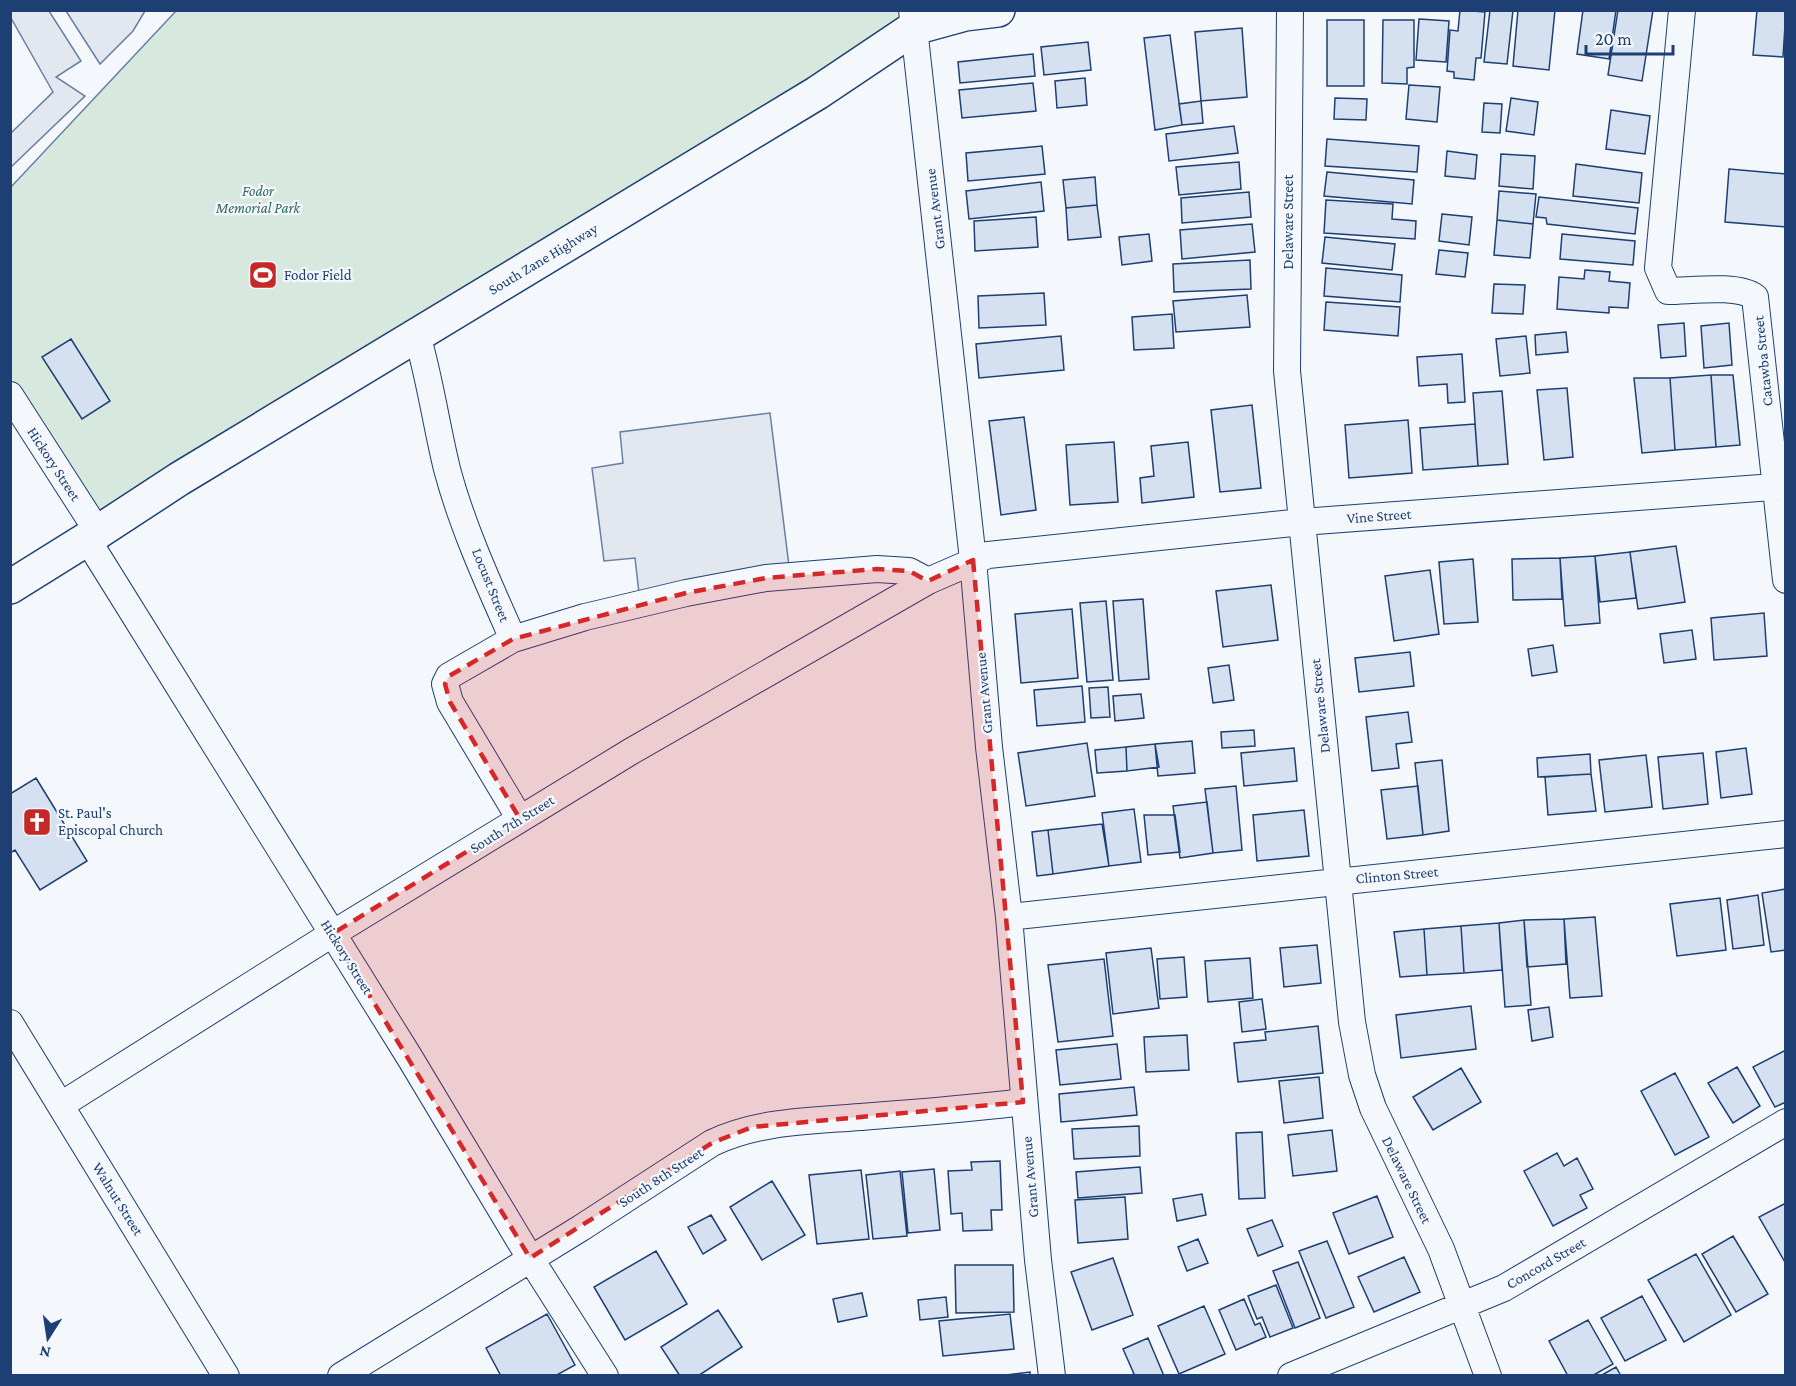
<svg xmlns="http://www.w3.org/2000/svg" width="1796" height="1386" viewBox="0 0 1796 1386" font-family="'Crimson Pro',serif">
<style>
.green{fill:#d7e8df;stroke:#687fa3;stroke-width:1.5}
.parking{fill:#e3e8f0;stroke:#687fa3;stroke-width:1.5}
.building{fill:#d5e0f0;stroke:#1d3f73;stroke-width:1.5}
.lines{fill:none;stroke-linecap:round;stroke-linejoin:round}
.street-casing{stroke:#1d3f73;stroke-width:28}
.secondary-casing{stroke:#1d3f73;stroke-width:36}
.street{stroke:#f4f7fb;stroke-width:26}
.secondary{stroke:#f4f7fb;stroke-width:33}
.marked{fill:#d62828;fill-opacity:0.2;stroke:#d62828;stroke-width:4.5;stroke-dasharray:12 8;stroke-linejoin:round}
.labels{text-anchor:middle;stroke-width:4.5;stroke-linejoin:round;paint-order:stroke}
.park-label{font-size:15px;font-style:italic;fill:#2c6c60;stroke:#f4f7fb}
.street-label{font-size:15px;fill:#1d3f73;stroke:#f4f7fb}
.poi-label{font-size:15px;fill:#1d3f73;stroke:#f4f7fb;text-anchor:start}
</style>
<rect width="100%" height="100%" fill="#f4f7fb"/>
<path class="green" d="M 176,11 L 902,11 L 905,33 L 90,520 L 11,388 L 11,187 Z"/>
<path class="parking" d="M 11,10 L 49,11 L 81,61 L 56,77 L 85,96 L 11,167 L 11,133 L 53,92 L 11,18 Z
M 66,11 L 145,11 L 133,31 L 100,64 Z
M 770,413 L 790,574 L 639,593 L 635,558 L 604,561 L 592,468 L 623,463 L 620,432 Z"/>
<path class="building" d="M 1460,10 L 1485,12 L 1481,58 L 1476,58 L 1474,80 L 1454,78 L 1454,72 L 1447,71 L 1450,30 L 1458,31 Z
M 1490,10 L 1513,10 L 1507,64 L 1484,62 Z
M 1518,10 L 1555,10 L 1549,70 L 1513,66 Z
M 1583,10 L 1616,10 L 1609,59 L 1577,54 Z
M 1618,10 L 1653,10 L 1642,81 L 1608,75 Z
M 1757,10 L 1786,10 L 1783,57 L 1753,55 Z
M 1419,19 L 1449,21 L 1446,62 L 1416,60 Z
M 1327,20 L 1364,20 L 1364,86 L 1327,86 Z
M 1383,20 L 1414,20 L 1414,67 L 1407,68 L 1407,84 L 1382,83 Z
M 1242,28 L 1247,97 L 1201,101 L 1195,32 Z
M 1170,35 L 1182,125 L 1155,130 L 1144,38 Z
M 1088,42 L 1091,70 L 1044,75 L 1041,47 Z
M 1033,54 L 1035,76 L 960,83 L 958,62 Z
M 1085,78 L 1087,105 L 1057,108 L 1055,81 Z
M 1033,83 L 1036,111 L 962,118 L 959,90 Z
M 1409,85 L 1440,87 L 1437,122 L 1406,119 Z
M 1335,98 L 1367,99 L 1366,120 L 1334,119 Z
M 1511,98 L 1538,102 L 1534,135 L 1506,131 Z
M 1201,101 L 1203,123 L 1182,125 L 1179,104 Z
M 1484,103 L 1502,104 L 1500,133 L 1482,132 Z
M 1611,110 L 1650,116 L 1645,154 L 1606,149 Z
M 1234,126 L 1238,153 L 1169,161 L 1166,134 Z
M 1327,139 L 1419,146 L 1417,172 L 1325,166 Z
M 1042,146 L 1045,174 L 968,181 L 966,153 Z
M 1447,151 L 1477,155 L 1475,179 L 1445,176 Z
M 1501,154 L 1535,156 L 1533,189 L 1499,186 Z
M 1239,162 L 1241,189 L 1179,195 L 1176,167 Z
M 1576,164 L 1642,173 L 1639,203 L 1573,196 Z
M 1729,169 L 1786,174 L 1786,227 L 1725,222 Z
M 1327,172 L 1414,180 L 1412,204 L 1324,196 Z
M 1095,177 L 1097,205 L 1066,208 L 1063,180 Z
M 1041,182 L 1044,211 L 969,219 L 966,191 Z
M 1499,191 L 1536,194 L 1533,224 L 1497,220 Z
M 1249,192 L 1251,217 L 1182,223 L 1181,198 Z
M 1539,197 L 1638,208 L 1635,234 L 1547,224 L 1546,218 L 1536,217 Z
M 1326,200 L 1393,204 L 1392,219 L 1416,221 L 1415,239 L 1324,233 Z
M 1097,205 L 1101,237 L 1068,240 L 1066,208 Z
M 1442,214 L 1472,217 L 1469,245 L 1439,241 Z
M 1036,217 L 1038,247 L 975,251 L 974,221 Z
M 1497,220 L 1533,224 L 1530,258 L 1494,255 Z
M 1252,224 L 1255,252 L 1182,259 L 1180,230 Z
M 1149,234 L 1152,261 L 1122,265 L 1119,237 Z
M 1562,234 L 1635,241 L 1633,265 L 1560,259 Z
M 1325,237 L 1395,244 L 1392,270 L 1322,263 Z
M 1439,250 L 1468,253 L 1465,277 L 1436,274 Z
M 1250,260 L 1251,289 L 1174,292 L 1173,264 Z
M 1326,268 L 1402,275 L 1400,302 L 1324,296 Z
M 1585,270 L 1610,272 L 1609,281 L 1630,283 L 1628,308 L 1609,307 L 1609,313 L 1557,309 L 1559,277 L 1584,279 Z
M 1494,284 L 1525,285 L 1523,314 L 1492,313 Z
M 1044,293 L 1046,325 L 979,328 L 978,296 Z
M 1247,295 L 1250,327 L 1176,332 L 1173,301 Z
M 1326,302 L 1400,307 L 1398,336 L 1324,330 Z
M 1172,314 L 1174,348 L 1134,350 L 1132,317 Z
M 1684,323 L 1686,356 L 1661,358 L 1658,325 Z
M 1729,323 L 1732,365 L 1704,368 L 1701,326 Z
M 1566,332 L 1568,352 L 1536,355 L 1535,335 Z
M 1061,336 L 1064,370 L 979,378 L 976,344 Z
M 1526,336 L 1530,373 L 1500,376 L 1496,339 Z
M 71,339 L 110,401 L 82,419 L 42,357 Z
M 1462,354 L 1465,402 L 1448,403 L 1447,384 L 1419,386 L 1417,357 Z
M 1711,375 L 1733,375 L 1740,445 L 1716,447 Z
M 1711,375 L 1716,447 L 1675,450 L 1670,378 Z
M 1634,378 L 1670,378 L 1675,450 L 1642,453 Z
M 1567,388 L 1573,457 L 1544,460 L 1537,390 Z
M 1502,391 L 1508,464 L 1478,466 L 1473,393 Z
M 1252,405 L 1261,488 L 1220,492 L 1211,410 Z
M 1024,417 L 1036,510 L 1001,515 L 989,421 Z
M 1408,420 L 1412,473 L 1349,478 L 1345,425 Z
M 1475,424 L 1478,466 L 1423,470 L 1420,428 Z
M 1114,442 L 1118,502 L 1070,505 L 1066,445 Z
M 1188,442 L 1194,497 L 1142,503 L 1140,478 L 1154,476 L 1151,446 Z
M 1676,546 L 1685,602 L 1638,609 L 1630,552 Z
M 1630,552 L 1636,598 L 1600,602 L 1595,556 Z
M 1595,556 L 1600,623 L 1565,626 L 1560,558 Z
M 1560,558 L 1562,599 L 1513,600 L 1512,559 Z
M 1473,559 L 1478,622 L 1444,624 L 1439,562 Z
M 1430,570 L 1439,634 L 1394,641 L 1385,576 Z
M 1271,585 L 1278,640 L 1223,647 L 1216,591 Z
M 1143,599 L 1149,679 L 1119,681 L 1113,601 Z
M 1106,601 L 1113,680 L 1087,682 L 1080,603 Z
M 1072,609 L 1078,678 L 1021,683 L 1015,614 Z
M 1764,613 L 1767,656 L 1714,660 L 1711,618 Z
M 1692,630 L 1696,659 L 1664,663 L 1660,634 Z
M 1553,645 L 1557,672 L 1532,676 L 1528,649 Z
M 1410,652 L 1414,686 L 1359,692 L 1355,658 Z
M 1229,665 L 1234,700 L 1213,703 L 1208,668 Z
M 1082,686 L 1085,722 L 1037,726 L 1034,690 Z
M 1108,687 L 1110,717 L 1091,718 L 1089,688 Z
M 1141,694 L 1144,718 L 1115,721 L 1113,696 Z
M 1408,712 L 1412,742 L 1396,744 L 1399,768 L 1372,771 L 1366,717 Z
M 1254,730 L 1255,746 L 1222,748 L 1221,732 Z
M 1192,741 L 1195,773 L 1158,776 L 1155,744 Z
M 1087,743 L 1095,796 L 1026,806 L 1018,753 Z
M 1155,744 L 1159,767 L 1127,771 L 1126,747 Z
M 1126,747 L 1127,771 L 1097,773 L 1095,750 Z
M 1294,748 L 1297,781 L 1244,786 L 1241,753 Z
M 1746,748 L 1752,794 L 1721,798 L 1716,752 Z
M 1703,753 L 1708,804 L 1663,809 L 1658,757 Z
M 1590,754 L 1591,774 L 1538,777 L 1537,758 Z
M 1646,755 L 1652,807 L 1605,812 L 1599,760 Z
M 1442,760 L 1449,831 L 1423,835 L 1415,763 Z
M 1591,774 L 1596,811 L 1548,815 L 1545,777 Z
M 36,778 L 87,861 L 40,890 L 15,850 L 10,853 L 10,794 Z
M 1236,786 L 1242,850 L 1213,853 L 1205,789 Z
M 1418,786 L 1423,835 L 1387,839 L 1381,790 Z
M 1207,802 L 1213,853 L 1180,858 L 1173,806 Z
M 1134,809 L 1141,862 L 1109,866 L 1102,813 Z
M 1304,810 L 1309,856 L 1257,861 L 1253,815 Z
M 1144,815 L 1175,815 L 1180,852 L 1148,855 Z
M 1102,824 L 1109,866 L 1053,874 L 1048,830 Z
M 1048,830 L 1053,874 L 1037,876 L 1032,832 Z
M 1786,889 L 1786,950 L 1771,952 L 1762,893 Z
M 1758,895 L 1764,945 L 1733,949 L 1727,900 Z
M 1720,898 L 1726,950 L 1677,956 L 1670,904 Z
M 1595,917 L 1602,996 L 1570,998 L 1564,919 Z
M 1564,919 L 1566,964 L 1527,967 L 1524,920 Z
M 1524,920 L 1531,1005 L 1505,1007 L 1499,923 Z
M 1499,923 L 1502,970 L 1464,973 L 1461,926 Z
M 1461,926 L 1464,973 L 1427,975 L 1424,929 Z
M 1424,929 L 1427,975 L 1400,977 L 1394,932 Z
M 1317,945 L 1321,983 L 1284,987 L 1280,948 Z
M 1151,948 L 1159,1008 L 1113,1014 L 1106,953 Z
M 1184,957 L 1187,997 L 1160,999 L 1157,959 Z
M 1250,958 L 1253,998 L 1208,1002 L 1205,961 Z
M 1104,959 L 1113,1036 L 1058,1042 L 1048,965 Z
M 1262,999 L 1266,1029 L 1242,1032 L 1239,1002 Z
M 1471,1006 L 1476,1049 L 1401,1058 L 1396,1015 Z
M 1549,1007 L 1553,1037 L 1532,1041 L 1528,1010 Z
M 1318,1026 L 1323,1073 L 1238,1082 L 1234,1043 L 1266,1040 L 1265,1032 Z
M 1187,1035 L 1189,1070 L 1146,1072 L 1144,1037 Z
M 1117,1044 L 1121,1079 L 1060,1085 L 1056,1050 Z
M 1786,1050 L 1786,1102 L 1775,1107 L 1753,1067 Z
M 1737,1067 L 1760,1106 L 1733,1123 L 1708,1083 Z
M 1461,1068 L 1481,1102 L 1433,1130 L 1413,1097 Z
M 1675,1073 L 1709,1137 L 1675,1155 L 1641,1091 Z
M 1319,1077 L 1323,1118 L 1284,1123 L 1279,1081 Z
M 1134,1087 L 1137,1115 L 1061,1122 L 1059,1094 Z
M 1139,1126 L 1140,1156 L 1074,1159 L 1072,1129 Z
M 1332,1130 L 1337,1171 L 1293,1176 L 1288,1135 Z
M 1262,1132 L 1265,1198 L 1239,1199 L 1236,1133 Z
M 1557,1153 L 1564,1166 L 1577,1158 L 1593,1189 L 1580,1195 L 1587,1208 L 1553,1226 L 1524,1171 Z
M 1000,1161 L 1002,1210 L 991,1210 L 992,1230 L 963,1231 L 962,1213 L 951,1214 L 948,1171 L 972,1170 L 971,1162 Z
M 1140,1167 L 1142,1193 L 1078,1198 L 1076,1172 Z
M 934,1169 L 940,1230 L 908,1233 L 902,1172 Z
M 861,1170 L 869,1239 L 817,1244 L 809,1175 Z
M 900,1171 L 907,1236 L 873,1239 L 866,1175 Z
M 772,1181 L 805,1235 L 762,1260 L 730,1207 Z
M 1202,1194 L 1206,1215 L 1177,1221 L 1173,1199 Z
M 1377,1196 L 1393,1237 L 1349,1254 L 1333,1213 Z
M 1125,1197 L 1128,1239 L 1078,1243 L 1075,1200 Z
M 1786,1203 L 1786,1264 L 1759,1217 Z
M 711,1215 L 726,1240 L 703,1254 L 688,1227 Z
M 1272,1220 L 1283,1246 L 1258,1256 L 1247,1229 Z
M 1733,1236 L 1768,1294 L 1736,1312 L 1702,1254 Z
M 1198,1239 L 1208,1263 L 1187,1271 L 1178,1247 Z
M 1327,1241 L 1354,1307 L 1326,1318 L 1299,1251 Z
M 656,1251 L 687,1304 L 625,1340 L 594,1287 Z
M 1696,1254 L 1731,1315 L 1684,1342 L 1648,1280 Z
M 1404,1257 L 1420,1292 L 1374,1312 L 1358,1277 Z
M 1113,1258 L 1133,1315 L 1092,1330 L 1071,1272 Z
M 1298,1262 L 1320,1318 L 1295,1328 L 1273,1271 Z
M 955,1265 L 1013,1265 L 1014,1312 L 956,1313 Z
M 1276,1285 L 1293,1328 L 1270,1337 L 1262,1317 L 1257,1319 L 1248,1296 Z
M 862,1293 L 867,1316 L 838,1322 L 833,1299 Z
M 1642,1296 L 1666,1340 L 1625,1361 L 1601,1318 Z
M 946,1297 L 948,1317 L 920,1320 L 918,1300 Z
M 1244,1299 L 1255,1325 L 1260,1323 L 1266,1337 L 1236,1350 L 1219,1310 Z
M 1204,1306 L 1225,1354 L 1179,1374 L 1158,1326 Z
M 718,1310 L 742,1347 L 698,1376 L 680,1376 L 661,1347 Z
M 547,1314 L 575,1365 L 555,1376 L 501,1376 L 486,1348 Z
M 1010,1314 L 1014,1349 L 943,1356 L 939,1321 Z
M 1588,1320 L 1613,1364 L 1592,1376 L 1568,1376 L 1549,1341 Z
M 1148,1338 L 1164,1376 L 1130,1376 L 1134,1374 L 1123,1349 Z
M 1616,1367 L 1621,1376 L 1600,1376 Z
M 1030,1372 L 1030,1376 L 998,1376 Z"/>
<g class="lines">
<g class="street-casing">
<path id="street" d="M 912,10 L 973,560 L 989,747 L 1009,917 L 1038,1260 L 1052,1376
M 1290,10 L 1287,371 L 1352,1022 L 1362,1075 L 1373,1108 L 1441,1249 L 1488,1376
M 1682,10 L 1658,268 L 1668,291 C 1691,291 1737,284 1755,297 L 1786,580
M 417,335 C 430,379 436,424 447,469 C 462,526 489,585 513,639
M 10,395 L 98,532 L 87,539 L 410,1058 L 530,1258 L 605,1376
M 520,819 L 450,702 L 445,684 L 449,676 L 513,639 L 585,617 L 686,593 L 766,578 L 877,569 L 909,571 L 928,581
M 1009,917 L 1786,834
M 10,1023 L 226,1376
M 61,1105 L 332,934 L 630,752 L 928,581 L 988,555 L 1302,522 L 1786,486
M 341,1376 L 581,1228 L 712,1143 C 759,1121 809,1121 860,1117 C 914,1113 969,1109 1023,1102
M 1291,1376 L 1504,1288 L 1786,1122"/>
</g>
<g class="secondary-casing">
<path id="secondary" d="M 98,532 L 179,479 L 817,93 L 914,28 L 965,14 L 998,10
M 10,587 L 87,539"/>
</g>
<use href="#street" class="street"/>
<use href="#secondary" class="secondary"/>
</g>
<path class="marked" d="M 973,560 L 1023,1102 L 752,1127 L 712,1143 L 530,1258 L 332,934 L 520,819 L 450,702 L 445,684 L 449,676 L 513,639 L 686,593 L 766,578 L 877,569 L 909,571 L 928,581 Z"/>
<defs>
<g id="stadium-square" transform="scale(1.5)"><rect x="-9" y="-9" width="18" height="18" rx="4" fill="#c62828" stroke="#f4f7fb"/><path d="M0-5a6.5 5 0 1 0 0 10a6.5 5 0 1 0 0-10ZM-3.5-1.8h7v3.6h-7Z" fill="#fff"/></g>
<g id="church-square" transform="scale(1.5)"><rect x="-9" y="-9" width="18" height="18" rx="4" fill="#c62828" stroke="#f4f7fb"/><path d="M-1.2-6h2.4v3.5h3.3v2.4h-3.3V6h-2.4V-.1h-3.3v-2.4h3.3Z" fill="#fff"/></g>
</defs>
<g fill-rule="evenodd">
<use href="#stadium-square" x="263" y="275"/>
<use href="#church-square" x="37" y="822"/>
</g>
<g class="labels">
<g class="park-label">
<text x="258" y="196">Fodor<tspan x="258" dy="17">Memorial Park</tspan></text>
</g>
<g class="street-label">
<text transform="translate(935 209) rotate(-97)" y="5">Grant Avenue</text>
<text transform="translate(1288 222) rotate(-90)" y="5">Delaware Street</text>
<text transform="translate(543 259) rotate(-31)" y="5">South Zane Highway</text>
<text transform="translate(1763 361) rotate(-96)" y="5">Catawba Street</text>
<text transform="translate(54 464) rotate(57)" y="5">Hickory Street</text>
<text transform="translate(1379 516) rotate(-4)" y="5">Vine Street</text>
<text transform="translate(491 585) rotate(68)" y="5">Locust Street</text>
<text transform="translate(984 693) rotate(-95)" y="5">Grant Avenue</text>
<text transform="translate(1320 706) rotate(-96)" y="5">Delaware Street</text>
<text transform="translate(512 824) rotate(-32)" y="5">South 7th Street</text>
<text transform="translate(1397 875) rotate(-5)" y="5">Clinton Street</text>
<text transform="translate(347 957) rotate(58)" y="5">Hickory Street</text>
<text transform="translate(661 1177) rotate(-33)" y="5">South 8th Street</text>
<text transform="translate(1030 1177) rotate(-95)" y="5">Grant Avenue</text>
<text transform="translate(1407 1180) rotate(64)" y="5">Delaware Street</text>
<text transform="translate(118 1199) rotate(58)" y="5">Walnut Street</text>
<text transform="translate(1546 1263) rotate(-30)" y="5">Concord Street</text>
</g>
<g class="poi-label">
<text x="284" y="280">Fodor Field</text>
<text x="58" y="818">St. Paul's<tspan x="58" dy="17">Episcopal Church</tspan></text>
</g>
</g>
<rect width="1796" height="1386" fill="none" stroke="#1d3f73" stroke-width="24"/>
<g transform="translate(48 1338) rotate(192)" stroke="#f4f7fb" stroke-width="4.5" paint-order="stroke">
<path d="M0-4.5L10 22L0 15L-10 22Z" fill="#1d3f73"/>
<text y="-9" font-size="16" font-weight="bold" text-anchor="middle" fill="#1d3f73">N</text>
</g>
<path d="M1586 45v9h87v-9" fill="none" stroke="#1d3f73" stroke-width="3"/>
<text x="1595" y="45" font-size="18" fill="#1d3f73" stroke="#f4f7fb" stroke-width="4.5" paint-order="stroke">20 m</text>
</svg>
